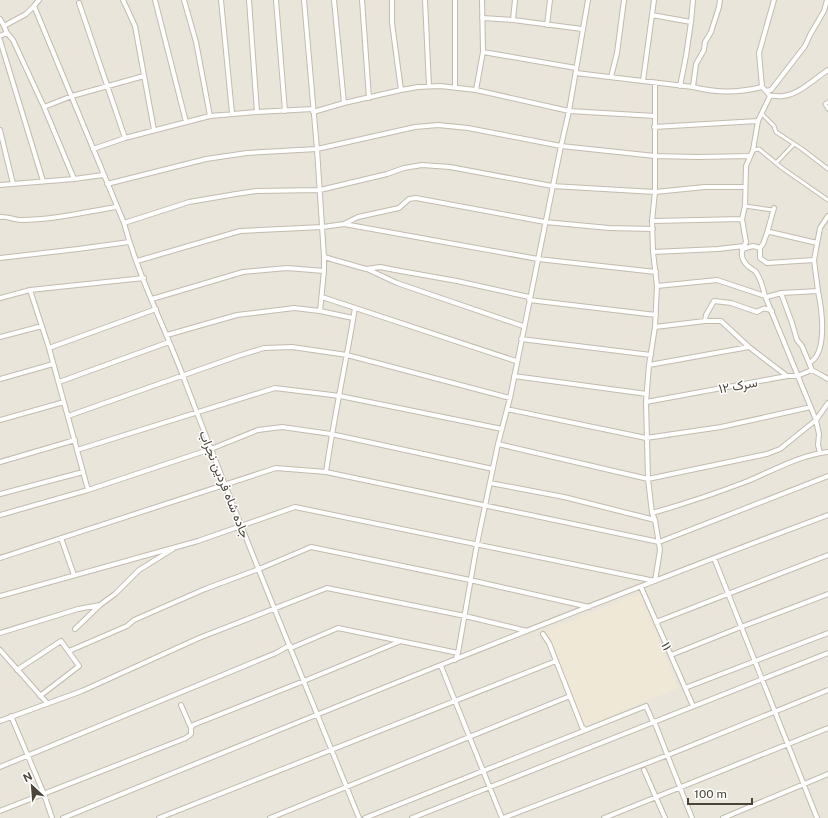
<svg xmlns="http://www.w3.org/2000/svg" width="828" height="818" viewBox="0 0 828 818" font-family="'Public Sans',Vazirmatn,sans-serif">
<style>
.residential{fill:#eae5da}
.education{fill:#efe8d6}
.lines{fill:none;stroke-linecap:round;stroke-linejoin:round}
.pedestrian-casing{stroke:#c2bbae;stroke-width:5}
.minor-casing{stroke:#c2bbae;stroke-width:6}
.pedestrian{stroke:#fff;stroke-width:3}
.minor{stroke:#fff;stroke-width:4}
.labels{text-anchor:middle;stroke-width:3;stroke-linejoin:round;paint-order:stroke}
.street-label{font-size:13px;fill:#4b4439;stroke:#fff}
</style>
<rect width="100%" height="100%" fill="#f6f3ec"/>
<path class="residential" d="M 0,0 L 828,0 L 828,818 L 0,818 Z"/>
<path class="education" d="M 640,593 L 678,688 L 582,727 L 544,632 Z"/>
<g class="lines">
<g class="pedestrian-casing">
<path id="pedestrian" d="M 828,102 L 825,104 L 828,109
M 762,114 L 774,126 L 776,132 L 802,149 L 828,169
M 753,150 L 759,149 L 782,168 L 828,200
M 776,163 L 794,144
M 745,206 L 773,210"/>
</g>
<g class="minor-casing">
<path id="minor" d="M 39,0 L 34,6 L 124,223 C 138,275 164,326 183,376 C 239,525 300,671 359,818
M 123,0 L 135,26 L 154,130
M 155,0 L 186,122
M 184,0 L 196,42 L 210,116
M 221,0 L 232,113
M 249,0 L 257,112
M 276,0 L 285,111
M 334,0 L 344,103
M 362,0 L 369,98
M 392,0 L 392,23 L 401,90
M 425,0 L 429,86
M 455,0 L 455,87
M 79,3 L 125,138
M 652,15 L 691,22 L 693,0
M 482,18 L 513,20 L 582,29
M 0,19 L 4,26
M 513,20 L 515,0
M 547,25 L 550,0
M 7,33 L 13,40 L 44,107 L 74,179
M 0,36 L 7,33 L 4,26 L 26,14 L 34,6
M 0,40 L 43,181
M 483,52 L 576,68
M 576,73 L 693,87 C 718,93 737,93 762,87 L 766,91
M 611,77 L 617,53 L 624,0
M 643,81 L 654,0
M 680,86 L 686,56 L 691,22
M 693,87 L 696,64 L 704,50 L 705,42 L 711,32 L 719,7 L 720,0
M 762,87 L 759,53 L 774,0
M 476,90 L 483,52 L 482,0
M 770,96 C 775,95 778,97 783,96 C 800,94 814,79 828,70
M 44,107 L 72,96 L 144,76
M 313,112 L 344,103 L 401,90 L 418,87 L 440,86 L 476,90 L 569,111 L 655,116
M 654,127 L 758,121
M 0,130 L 13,184
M 93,149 L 125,138 L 210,116 L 257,112 L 313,109
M 107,184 L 206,159 L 247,153 L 317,149 L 415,127 L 438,125 L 468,128 L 561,146 L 655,156 L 698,157 L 749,156
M 0,185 L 74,179 L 103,175
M 0,217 C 7,216 14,220 21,220 C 53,220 85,212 116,207
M 652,221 L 742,219
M 124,223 L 189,202 L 236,194 L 256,191 L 320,190 L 387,174 L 404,168 L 422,165 L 450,167 L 552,186 L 655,192 L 705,187 L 745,187
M 344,224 L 358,217 L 399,208 L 409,199 L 416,198 L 545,222 L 609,228 L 653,229
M 767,233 L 774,208
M 760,248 L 763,244 L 767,233 L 770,232 L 817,243
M 742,249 L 753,246 L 760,248 L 760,258 L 767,263 L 814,260 L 818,291
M 653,252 L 718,249 L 744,246
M 324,257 L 366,269 L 380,267 L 395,270 L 457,281 L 529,297
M 0,258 L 78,249 L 129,242
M 814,260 L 820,228 L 828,216
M 137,261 L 240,231 L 323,227 L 344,224 L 538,259 L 656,272
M 367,269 L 397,283 L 523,326
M 657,286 L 717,280 L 765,296
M 30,290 L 49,348 L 88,490
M 781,293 L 818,291 C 822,310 828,354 809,363
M 322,297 L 516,361
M 767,297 L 781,293 L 792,323 L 797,340 L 802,346 L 812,370
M 0,298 L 30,290 L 144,278
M 152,299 L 243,272 L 287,268 L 324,271
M 529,300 L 656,315
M 320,311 L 353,318
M 705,321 L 706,315 L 714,301 L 731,303 L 757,312 C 764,308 763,307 772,311
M 655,327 L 705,321 L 721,321 L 749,347 L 787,376
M 167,335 L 237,315 L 294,308 L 320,311 L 324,271 L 324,257 L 317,149 L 304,0
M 0,337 L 42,326
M 521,339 L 651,355
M 49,348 L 156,309
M 649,365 L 749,347
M 514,376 L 647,394
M 0,379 L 53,364
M 59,382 L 169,342
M 646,402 L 787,376 L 797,376 L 812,370 L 828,379
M 507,409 L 646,438 L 721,427 L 811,407
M 68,416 L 238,356 L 264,348 L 292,347 L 347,355 L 510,398
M 0,420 L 64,402
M 498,444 L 648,479 L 767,454 L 780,449 L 816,420 L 828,403
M 77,450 L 275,388 L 340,396 L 502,429
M 820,453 L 818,445 L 819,434 L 816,420 L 765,296 C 763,288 761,279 756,272 C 753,269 749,268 746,264 C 739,256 742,250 746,242 L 742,219 L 745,206 L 746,166 L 753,150 L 758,121 L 770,96 L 766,91 L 771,90 L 805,46 L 810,35 L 824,11 L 827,0
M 0,462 L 75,440
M 326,472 C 334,417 346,363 355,308
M 490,483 L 564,497 L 655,520
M 0,494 L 83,472
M 652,513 C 684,504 717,493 748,481 C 774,470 800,455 828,452
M 0,515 L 88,490 L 211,449 L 258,430 L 282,427 L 331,434 L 493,469
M 61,538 L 74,575
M 0,558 L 276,468 L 326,472 L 659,542 L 828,476
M 714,558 L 817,818
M 641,587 L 693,706
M 0,596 L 198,541 L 295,507 L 655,581 L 660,550 L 655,520 L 652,513 L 648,479 L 646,402 L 649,365 L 655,327 L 657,286 L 653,252 L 652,221 L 655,192 L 655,83
M 656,622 L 828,555
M 75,629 L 100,605 L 115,594 L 139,570 L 173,549
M 0,633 L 78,609 L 100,605
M 543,634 L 549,643 L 582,727 L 585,730
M 291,648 L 338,628 L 458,653
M 0,650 L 47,703
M 69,651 L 127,626 L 134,620 L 205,589 L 259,569 L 311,547 L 470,580 L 589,607
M 671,655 L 741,627 L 828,594
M 455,660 L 458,653 L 477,544 L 498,444 L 510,398 L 561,146 L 569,111 L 588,0
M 441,666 L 502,818
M 17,670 L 61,641 L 79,666 L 40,696
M 685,688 L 828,633
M 181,705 L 191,728
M 11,716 L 44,794 L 52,818
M 0,721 L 82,691 L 199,638 L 327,588 L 465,616 L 527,631
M 654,721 L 692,818
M 0,767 L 276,653 L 290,645
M 644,770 L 665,818
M 0,811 L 186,738 L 191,734 L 191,728 L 193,725 L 304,681 L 401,641
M 63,818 C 317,714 571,611 828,515
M 159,818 L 556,661
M 270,818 L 570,696
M 365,818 L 646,706 L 653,722
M 412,818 L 828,653
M 503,818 L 668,755 L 828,690
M 604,818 L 828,728
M 723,818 L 828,774"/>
</g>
<use href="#pedestrian" class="pedestrian"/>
<use href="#minor" class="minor"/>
</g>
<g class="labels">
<g class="street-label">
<text transform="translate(738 385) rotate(-10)" y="5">سرک ۱۲</text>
<text transform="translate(225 484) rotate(68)" y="5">جاده شاه فردین نجراب</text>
<text transform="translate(667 646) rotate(66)" y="5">۱۱</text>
</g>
</g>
<g transform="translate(32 786) rotate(334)" stroke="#ffffff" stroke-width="3" paint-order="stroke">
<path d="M0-3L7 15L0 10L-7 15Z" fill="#4b4439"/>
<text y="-6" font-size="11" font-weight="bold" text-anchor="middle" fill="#4b4439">N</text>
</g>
<path d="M688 798v6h64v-6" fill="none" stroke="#4b4439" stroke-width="2"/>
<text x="694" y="798" font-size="12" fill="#4b4439" stroke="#ffffff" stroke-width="3" paint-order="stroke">100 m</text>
</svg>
